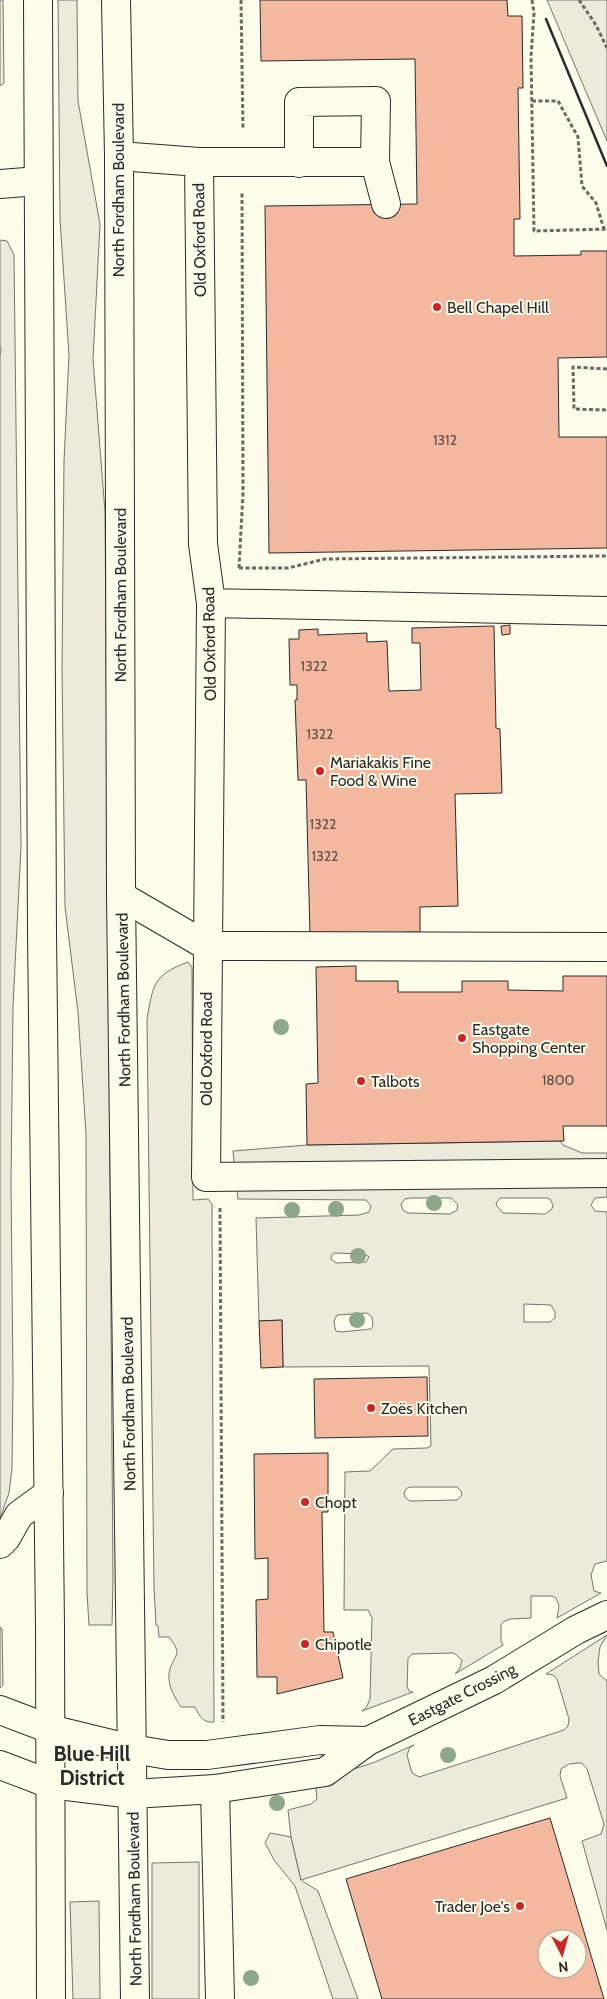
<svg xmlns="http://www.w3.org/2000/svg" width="607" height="1999" viewBox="0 0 607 1999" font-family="Cabin,sans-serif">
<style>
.green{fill:#ecebdb;stroke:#74746e}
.parking{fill:#eceadb;stroke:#74746e;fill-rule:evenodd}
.building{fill:#f2b8a0;stroke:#2b2b2b;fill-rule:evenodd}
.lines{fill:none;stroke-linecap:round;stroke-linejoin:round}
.minor-casing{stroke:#2b2b2b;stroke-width:30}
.highway-casing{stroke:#2b2b2b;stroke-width:30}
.path{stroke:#6a6964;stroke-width:3;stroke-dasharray:4 2.5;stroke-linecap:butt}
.minor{stroke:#fdfbea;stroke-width:28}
.highway{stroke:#fdfbea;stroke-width:28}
.wall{stroke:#2b2b2b;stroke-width:2.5}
.tree{fill:#8ea78a}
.poi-dot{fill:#c62828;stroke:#fdfbea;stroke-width:2}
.labels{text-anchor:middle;stroke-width:4;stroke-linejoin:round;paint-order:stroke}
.number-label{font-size:14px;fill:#5d4e48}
.street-label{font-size:16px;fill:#2b2b2b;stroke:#fdfbea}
.poi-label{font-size:16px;fill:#2b2b2b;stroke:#fdfbea;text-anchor:start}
.district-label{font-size:21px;font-weight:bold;fill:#2b2b2b;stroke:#fdfbea}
</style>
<rect width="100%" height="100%" fill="#fdfbea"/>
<path class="green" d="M 0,0 L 3,0 L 4,83 L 0,86 Z
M 58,0 L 77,0 L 78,101 L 100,224 L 93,359 L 105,512 L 113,1581 L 112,1625 L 89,1625 L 87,1593 L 86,1134 L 78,1012 L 65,907 L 62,668 L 64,461 L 69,355 L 60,219 Z
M 547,0 L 607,0 L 607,141 Z
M 0,240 L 7,241 L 14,255 L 21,847 L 13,1006 L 11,1183 L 13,1380 L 12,1468 L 9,1493 L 0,1518 L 0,356 L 1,350 L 0,346 Z
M 188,962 L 192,967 L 193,1200 L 208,1199 L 212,1204 L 214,1722 C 203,1723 200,1717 195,1707 L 181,1707 C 173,1695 165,1681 171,1666 C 173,1661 177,1656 177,1651 C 176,1646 172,1641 169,1637 L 159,1637 L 158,1626 L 156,1625 L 154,1587 L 147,1019 C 153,985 153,975 188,962 Z
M 0,1627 L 2,1629 L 3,1685 L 0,1688 Z
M 270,1833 L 291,1837 L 301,1880 L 318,1891 L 358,1999 L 333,1999 L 295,1886 L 274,1860 L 265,1843 Z
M 199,1862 L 199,1999 L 152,1999 L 152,1863 Z
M 99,1901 L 100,1999 L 73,1999 L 70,1902 Z"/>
<path class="parking" d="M 560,1141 L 563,1145 L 582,1153 L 607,1153 L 607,1197 L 595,1198 L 591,1205 L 595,1211 L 607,1212 L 607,1561 L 595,1564 L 591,1575 L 594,1591 L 601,1593 L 557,1618 L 559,1606 L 556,1598 L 552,1596 L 531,1596 L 531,1618 L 510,1619 L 503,1622 L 501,1625 L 501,1641 L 503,1645 L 455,1674 L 460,1668 L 462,1660 L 454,1653 L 412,1654 L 408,1658 L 407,1687 L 410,1692 L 413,1692 L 362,1711 L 366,1708 L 370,1699 L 372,1618 L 368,1610 L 344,1610 L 345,1472 L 370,1471 L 393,1449 L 427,1448 L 431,1446 L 429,1366 L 283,1367 L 282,1320 L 259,1321 L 256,1218 L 359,1215 L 369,1212 L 371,1206 L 366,1200 L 238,1199 L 233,1151 L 307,1145 ZM 410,1198 L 451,1198 L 458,1205 L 457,1210 L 450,1214 L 408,1213 L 403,1210 L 401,1204 L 405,1199 ZM 500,1198 L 546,1198 L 550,1199 L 553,1205 L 552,1209 L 545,1214 L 503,1213 L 497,1206 L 496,1203 ZM 334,1253 L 365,1254 L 369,1257 L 366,1262 L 336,1263 L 331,1259 L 332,1255 ZM 524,1304 L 551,1305 L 555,1312 L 555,1318 L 550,1322 L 524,1322 ZM 367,1313 L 372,1317 L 373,1326 L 371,1329 L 341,1332 L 336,1331 L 335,1328 L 334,1321 L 337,1315 ZM 411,1487 L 457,1487 L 461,1491 L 462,1495 L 457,1500 L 410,1501 L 405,1497 L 404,1493 L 407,1488 Z
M 607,1635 L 600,1647 L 598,1662 L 599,1674 L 607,1681 L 607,1930 L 582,1841 L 601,1834 L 604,1824 L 587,1769 L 582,1763 L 579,1763 L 569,1764 L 561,1769 L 560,1776 L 567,1798 L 301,1880 L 291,1837 L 288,1810 L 311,1804 L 317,1799 L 316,1788 L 309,1784 L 375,1762 L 414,1745 L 410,1747 L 407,1755 L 412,1773 L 419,1777 L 564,1730 L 568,1726 L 569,1719 L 557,1679 L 553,1675 L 546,1674 Z"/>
<path class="building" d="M 260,0 L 507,0 L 508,16 L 522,16 L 523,88 L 518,88 L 520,219 L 514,219 L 514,256 L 581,255 L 581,251 L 607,251 L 607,357 L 558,358 L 559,437 L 607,437 L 607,548 L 269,553 L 265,206 L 417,204 L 415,59 L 261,61 Z
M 510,625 L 510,634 L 502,635 L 501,626 Z
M 494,626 L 496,728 L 500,729 L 502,793 L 455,794 L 458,906 L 420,907 L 420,932 L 310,935 L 306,780 L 298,780 L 295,700 L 297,700 L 297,685 L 290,685 L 289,639 L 299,639 L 299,630 L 318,629 L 318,635 L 367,633 L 367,642 L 387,641 L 389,691 L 421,690 L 420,643 L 412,643 L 412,628 Z
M 356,966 L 356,981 L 398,981 L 398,992 L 462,992 L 462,981 L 508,981 L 508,990 L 563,991 L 563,976 L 607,976 L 607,1126 L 563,1126 L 564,1141 L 560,1141 L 307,1145 L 306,1084 L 318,1083 L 316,967 Z
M 282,1320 L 283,1367 L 261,1368 L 259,1321 Z
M 427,1377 L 428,1436 L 315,1438 L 314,1379 Z
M 328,1453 L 328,1512 L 322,1512 L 324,1632 L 333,1632 L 343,1678 L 277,1694 L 277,1677 L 257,1677 L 256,1600 L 268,1599 L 268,1558 L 255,1559 L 254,1454 Z
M 550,1818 L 604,1999 L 382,1999 L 346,1879 ZM 547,1939 L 577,1939 L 577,1969 L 547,1969 Z"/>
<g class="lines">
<g class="minor-casing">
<path id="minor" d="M 119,156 L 199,162 L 203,544 L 211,603 L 206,1177 L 607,1173
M 199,162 L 375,162
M 299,163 L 299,102 L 376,101 L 375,162 L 386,204
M 0,184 L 38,181
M 211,603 L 607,611
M 121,896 L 207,946 L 607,947
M 0,1544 L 6,1538 L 19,1515 L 49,1493
M 0,1710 L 50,1729 L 132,1749 L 168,1755 L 207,1755 L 320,1740 L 368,1741
M 0,1765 L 50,1784 L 133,1794 L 215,1789 L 325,1772 L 368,1741 L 494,1680 L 576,1630 L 607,1615
M 215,1789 L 220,1999"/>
</g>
<g class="highway-casing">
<path id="highway" d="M 38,0 L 42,932 L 50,1626 L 51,1999
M 116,0 L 119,156 L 121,896 L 135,1999"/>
</g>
<path class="path" d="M 241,0 L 243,130
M 532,0 L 534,13 L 531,56 L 534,231 L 607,229
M 579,0 L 596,25 L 607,48
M 532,101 L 558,101 L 578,137 L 582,186 L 596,203 L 604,229
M 607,369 L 573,367 L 574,409 L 607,410
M 239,568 L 243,493 L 242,192
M 239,568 L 288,568 L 325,559 L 607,556
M 220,1208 L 223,1722"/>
<use href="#minor" class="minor"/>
<use href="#highway" class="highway"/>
<path class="wall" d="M 546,19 L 607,166"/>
</g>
<g class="tree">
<circle cx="281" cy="1027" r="8"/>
<circle cx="434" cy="1203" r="8"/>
<circle cx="336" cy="1209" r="8"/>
<circle cx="292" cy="1210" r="8"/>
<circle cx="358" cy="1256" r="8"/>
<circle cx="357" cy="1320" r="8"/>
<circle cx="448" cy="1755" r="8"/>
<circle cx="277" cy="1803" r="8"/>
<circle cx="251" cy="1978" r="8"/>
</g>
<g class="poi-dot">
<circle cx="437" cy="307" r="5"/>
<circle cx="320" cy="771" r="5"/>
<circle cx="462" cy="1038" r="5"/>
<circle cx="361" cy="1081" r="5"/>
<circle cx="371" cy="1408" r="5"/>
<circle cx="305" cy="1502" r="5"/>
<circle cx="305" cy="1644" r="5"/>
<circle cx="520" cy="1906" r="5"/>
</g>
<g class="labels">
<g class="number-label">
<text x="445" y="445">1312</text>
<text x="314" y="671">1322</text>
<text x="320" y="739">1322</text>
<text x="323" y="829">1322</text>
<text x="325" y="861">1322</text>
<text x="558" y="1085">1800</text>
</g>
<g class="street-label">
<text transform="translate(118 190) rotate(-90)" y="6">North Fordham Boulevard</text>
<text transform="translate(199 240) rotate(-91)" y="6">Old Oxford Road</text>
<text transform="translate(120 595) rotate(-90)" y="6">North Fordham Boulevard</text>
<text transform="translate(209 644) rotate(-91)" y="6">Old Oxford Road</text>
<text transform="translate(123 1000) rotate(-91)" y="6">North Fordham Boulevard</text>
<text transform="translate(206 1049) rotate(-90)" y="6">Old Oxford Road</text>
<text transform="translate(128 1404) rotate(-91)" y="6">North Fordham Boulevard</text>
<text transform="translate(462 1694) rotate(-27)" y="6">Eastgate Crossing</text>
<text transform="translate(134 1899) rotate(-91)" y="6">North Fordham Boulevard</text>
</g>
<g class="poi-label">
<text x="447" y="313">Bell Chapel Hill</text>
<text x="330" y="768">Mariakakis Fine<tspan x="330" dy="18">Food &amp; Wine</tspan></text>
<text x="472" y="1035">Eastgate<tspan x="472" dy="18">Shopping Center</tspan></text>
<text x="371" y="1087">Talbots</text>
<text x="381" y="1414">Zoës Kitchen</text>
<text x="315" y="1508">Chopt</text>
<text x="315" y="1650">Chipotle</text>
<text x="510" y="1912" text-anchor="end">Trader Joe's</text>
</g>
<g class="district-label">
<text x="92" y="1761">Blue Hill<tspan x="92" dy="24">District</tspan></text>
</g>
</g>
<g transform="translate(562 1954) rotate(174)"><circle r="24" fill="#fdfbea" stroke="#a9a89e"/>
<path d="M0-4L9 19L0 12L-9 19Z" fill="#c62828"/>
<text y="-8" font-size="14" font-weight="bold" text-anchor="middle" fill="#2b2b2b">N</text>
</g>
</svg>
